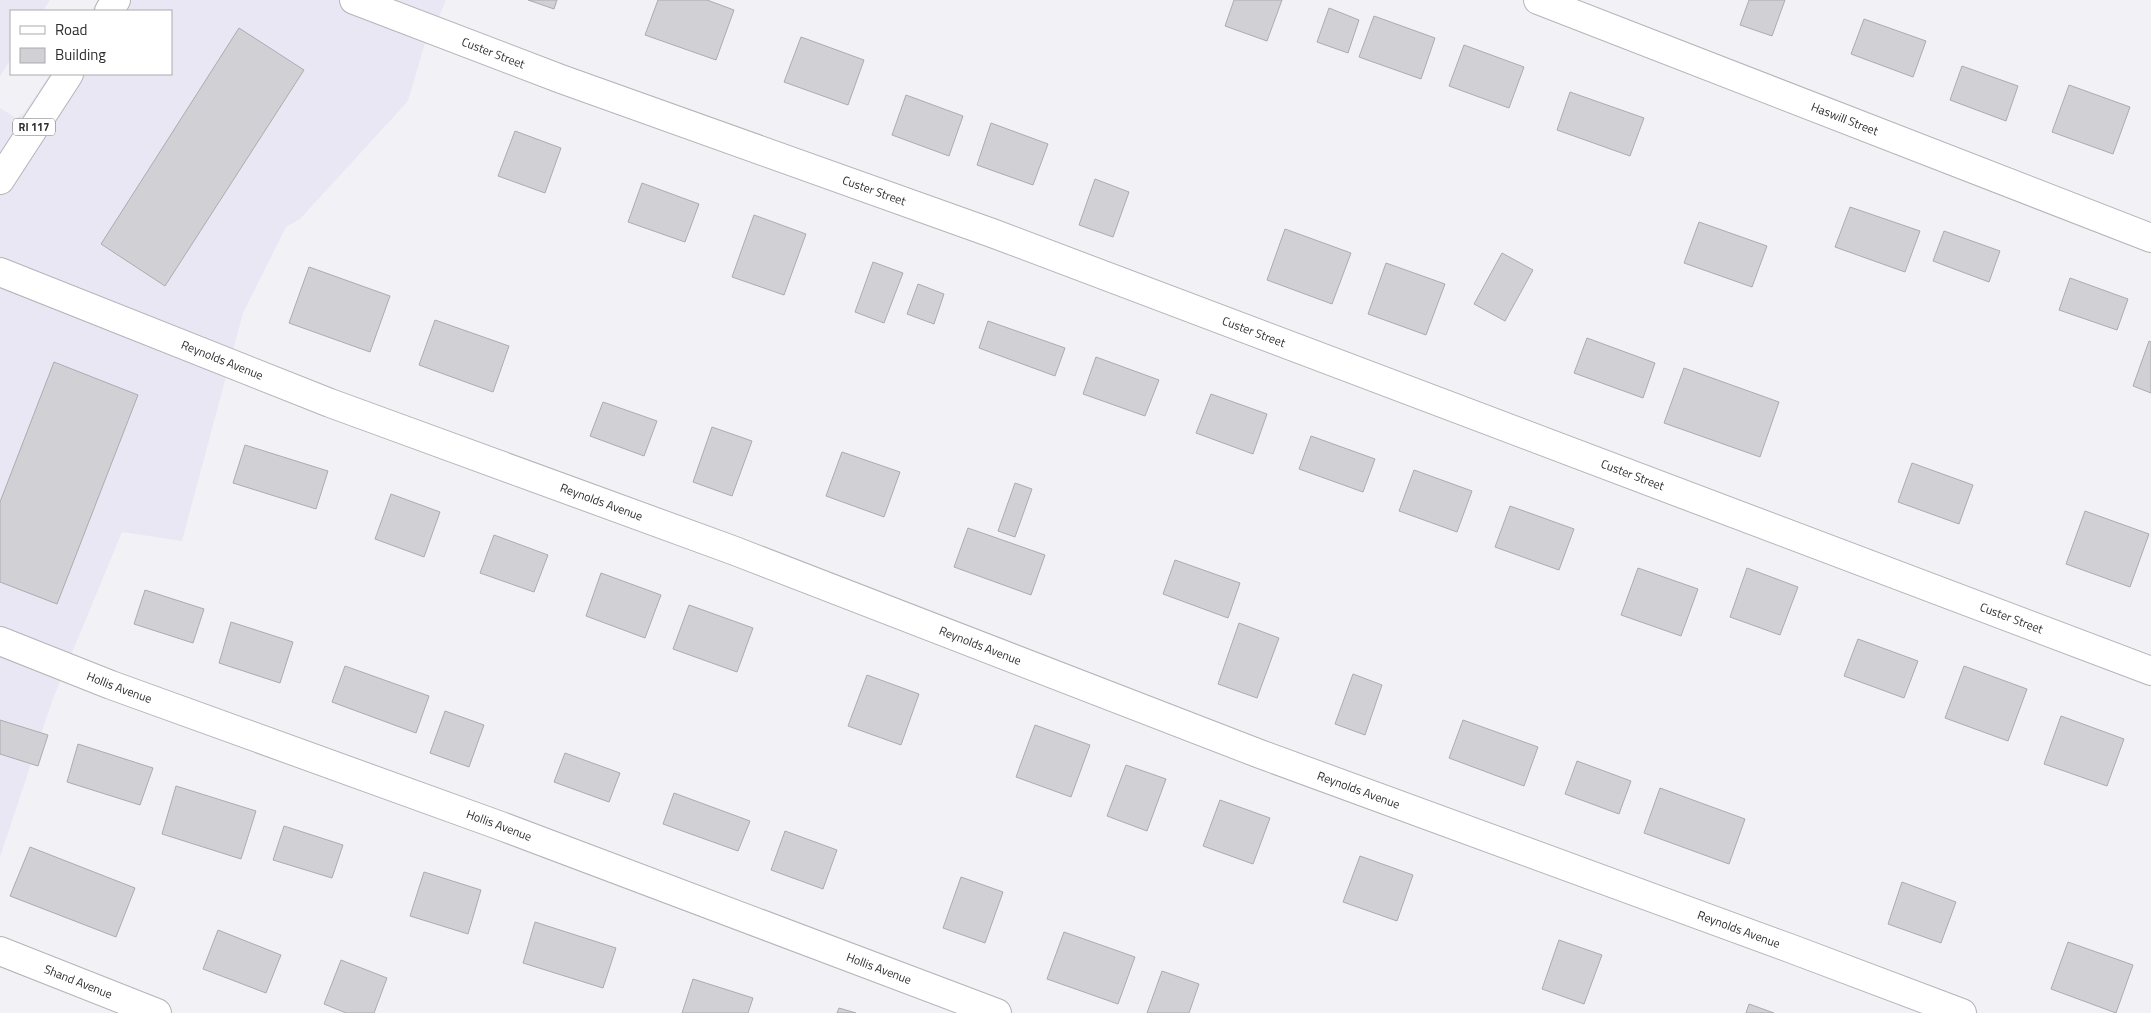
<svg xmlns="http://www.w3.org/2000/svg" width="2151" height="1013" viewBox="0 0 2151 1013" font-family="'Titillium Web',sans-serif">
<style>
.built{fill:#eae7f4}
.building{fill:#d1d0d5;stroke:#acabb0}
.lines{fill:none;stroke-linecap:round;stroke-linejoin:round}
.minor-casing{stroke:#b4b3b8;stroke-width:30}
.primary-casing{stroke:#b4b3b8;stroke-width:30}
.minor{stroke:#fff;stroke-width:28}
.primary{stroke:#fff;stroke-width:28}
.labels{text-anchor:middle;stroke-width:4;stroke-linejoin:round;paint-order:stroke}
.shield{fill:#fff;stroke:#6d6d6e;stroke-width:1}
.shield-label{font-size:11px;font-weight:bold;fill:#2f2e30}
.street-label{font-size:12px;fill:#2f2e30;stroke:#fff}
</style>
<rect width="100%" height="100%" fill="#f1f1f6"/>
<path class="built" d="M 0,0 L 50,0 L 43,11 L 11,11 L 11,59 L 0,76 Z
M 98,0 L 446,0 L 438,19 L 429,29 L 408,101 L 300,219 L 286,227 L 243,313 L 182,541 L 122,532 L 52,701 L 0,857 L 0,108 L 16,118 L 24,113 L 50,74 L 171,74 L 171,11 L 91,11 Z"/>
<path class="building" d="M 528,0 L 557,0 L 554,9 Z
M 658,0 L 707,0 L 734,10 L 716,60 L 645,35 Z
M 1234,0 L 1282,0 L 1267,41 L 1225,26 Z
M 1749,0 L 1785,0 L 1772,36 L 1740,25 Z
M 1329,8 L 1359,20 L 1348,53 L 1317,42 Z
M 1374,16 L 1435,38 L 1421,79 L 1359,57 Z
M 1864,19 L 1926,41 L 1913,77 L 1851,54 Z
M 239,28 L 304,70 L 165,286 L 101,244 Z
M 801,37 L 864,60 L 848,105 L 784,82 Z
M 1464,45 L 1524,67 L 1509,108 L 1449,86 Z
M 1962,66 L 2018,86 L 2006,121 L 1950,100 Z
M 2069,85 L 2130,107 L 2113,154 L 2052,132 Z
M 1570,92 L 1644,118 L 1630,156 L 1557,130 Z
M 906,95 L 963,116 L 949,156 L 892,135 Z
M 991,123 L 1048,144 L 1033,185 L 977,165 Z
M 515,131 L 561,148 L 545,193 L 498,176 Z
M 1095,179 L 1129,192 L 1113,237 L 1079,225 Z
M 642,183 L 699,204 L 685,242 L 628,222 Z
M 1850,207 L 1920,231 L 1905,272 L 1835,247 Z
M 754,215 L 806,234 L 784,295 L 732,277 Z
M 1699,222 L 1767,246 L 1752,287 L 1684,263 Z
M 1285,229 L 1351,253 L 1332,304 L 1267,280 Z
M 1944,231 L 2000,251 L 1989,282 L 1933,261 Z
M 1502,253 L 1533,270 L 1505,321 L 1474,304 Z
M 873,262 L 903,273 L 884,323 L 855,312 Z
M 1386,263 L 1445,284 L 1426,335 L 1368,314 Z
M 309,267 L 390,296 L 370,352 L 289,323 Z
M 2070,278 L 2128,299 L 2117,330 L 2059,310 Z
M 918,284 L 944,294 L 934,324 L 907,314 Z
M 435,320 L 509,346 L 493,392 L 419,365 Z
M 988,321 L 1065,348 L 1055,376 L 979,348 Z
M 1587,338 L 1655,363 L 1643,398 L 1574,373 Z
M 2149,341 L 2151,342 L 2151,393 L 2133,386 Z
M 1096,357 L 1159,380 L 1145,416 L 1083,394 Z
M 54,362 L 138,395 L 57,604 L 0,582 L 0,502 Z
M 1684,368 L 1779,402 L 1760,457 L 1664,423 Z
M 1211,394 L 1267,414 L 1253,454 L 1196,433 Z
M 603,402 L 657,421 L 644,456 L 590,436 Z
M 712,427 L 752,441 L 732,496 L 693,482 Z
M 1311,436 L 1375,459 L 1363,492 L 1299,469 Z
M 245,445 L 328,471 L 316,509 L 233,483 Z
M 842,452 L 900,472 L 884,517 L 826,496 Z
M 1912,463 L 1973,485 L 1959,524 L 1898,502 Z
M 1414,470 L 1472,491 L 1457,532 L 1399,511 Z
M 1015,483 L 1032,489 L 1015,537 L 998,531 Z
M 391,494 L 440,512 L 424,557 L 375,539 Z
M 1510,506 L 1574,529 L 1559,570 L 1495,547 Z
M 2085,511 L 2149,534 L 2130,587 L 2066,564 Z
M 968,528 L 1045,555 L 1031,595 L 954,567 Z
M 494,535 L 548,555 L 534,592 L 480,573 Z
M 1175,560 L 1240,583 L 1228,618 L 1163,594 Z
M 1638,568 L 1698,589 L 1681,636 L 1621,615 Z
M 1747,568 L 1798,587 L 1780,635 L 1730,617 Z
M 601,573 L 661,595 L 645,638 L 586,616 Z
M 145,590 L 204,609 L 193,643 L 134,624 Z
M 689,605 L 753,628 L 737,672 L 673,649 Z
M 231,622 L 293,642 L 280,683 L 219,663 Z
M 1239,623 L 1279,638 L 1257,698 L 1218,684 Z
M 1858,639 L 1918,661 L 1904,698 L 1844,676 Z
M 345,666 L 429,696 L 416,733 L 332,702 Z
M 1964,666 L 2027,689 L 2008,741 L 1945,718 Z
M 1353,674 L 1382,685 L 1365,735 L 1335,724 Z
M 867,675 L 919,694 L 901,745 L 848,726 Z
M 445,711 L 484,725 L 469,767 L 430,753 Z
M 2061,716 L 2124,739 L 2107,786 L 2044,764 Z
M 0,720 L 48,735 L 38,766 L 0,754 Z
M 1463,720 L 1538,747 L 1524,786 L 1449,758 Z
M 1035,725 L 1090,745 L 1071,797 L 1016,777 Z
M 78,744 L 153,768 L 140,805 L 67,782 Z
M 565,753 L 620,773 L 609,802 L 554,782 Z
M 1577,761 L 1631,781 L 1619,814 L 1565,794 Z
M 1126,765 L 1166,779 L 1147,831 L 1107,816 Z
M 176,786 L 256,811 L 241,859 L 162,834 Z
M 1660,788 L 1745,819 L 1729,864 L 1644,833 Z
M 674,793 L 750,821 L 738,851 L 663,824 Z
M 1220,800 L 1270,818 L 1253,864 L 1203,846 Z
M 284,826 L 343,845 L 332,878 L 273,860 Z
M 785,831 L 837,850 L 823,889 L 771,870 Z
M 30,847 L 135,888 L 116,937 L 10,896 Z
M 1360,856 L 1413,875 L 1397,921 L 1343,902 Z
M 424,872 L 481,890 L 468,934 L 410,916 Z
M 961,877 L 1003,892 L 985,943 L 943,928 Z
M 1902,882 L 1956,902 L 1941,943 L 1888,924 Z
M 535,922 L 616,948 L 603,988 L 523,963 Z
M 218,930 L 281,955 L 266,993 L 203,969 Z
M 1064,932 L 1135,957 L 1118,1004 L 1047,979 Z
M 1559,940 L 1602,955 L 1584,1004 L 1542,989 Z
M 2068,942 L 2133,965 L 2116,1013 L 2051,989 Z
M 341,960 L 387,978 L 374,1013 L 346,1013 L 324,1004 Z
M 1162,971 L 1199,984 L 1189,1013 L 1147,1013 Z
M 693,979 L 753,998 L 748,1013 L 682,1013 Z
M 1749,1004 L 1774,1013 L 1746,1013 Z
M 839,1008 L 856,1013 L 837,1013 Z"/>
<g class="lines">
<g class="minor-casing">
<g id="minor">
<path id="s1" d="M 354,0 L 561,79 L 992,233 L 2151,671"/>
<path id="s2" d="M 1538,0 L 2151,238"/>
<path id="s3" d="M 0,272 L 330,403 L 735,551 L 1260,754 L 1792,949 L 1962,1013"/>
<path id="s4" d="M 0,641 L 111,685 L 501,826 L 997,1013"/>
<path id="s5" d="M 0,951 L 157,1013"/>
</g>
</g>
<g class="primary-casing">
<path id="primary" d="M 109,11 L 116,0
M 0,180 L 69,74"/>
</g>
<use href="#minor" class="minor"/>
<use href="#primary" class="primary"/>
</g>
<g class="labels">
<rect class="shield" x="13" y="118.5" width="42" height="17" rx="4"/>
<g class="shield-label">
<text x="34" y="131">RI 117</text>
</g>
<g class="street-label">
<text dy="4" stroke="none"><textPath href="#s1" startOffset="149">Custer Street</textPath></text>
<text dy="4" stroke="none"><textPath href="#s2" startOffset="329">Haswill Street</textPath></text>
<text dy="4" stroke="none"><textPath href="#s1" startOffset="554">Custer Street</textPath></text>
<text dy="4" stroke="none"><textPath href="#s1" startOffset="959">Custer Street</textPath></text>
<text dy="4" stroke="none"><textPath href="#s3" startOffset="239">Reynolds Avenue</textPath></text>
<text dy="4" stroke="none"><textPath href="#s1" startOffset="1364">Custer Street</textPath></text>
<text dy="4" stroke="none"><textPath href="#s3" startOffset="644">Reynolds Avenue</textPath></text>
<text dy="4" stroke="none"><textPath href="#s1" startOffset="1769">Custer Street</textPath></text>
<text dy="4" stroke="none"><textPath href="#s3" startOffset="1049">Reynolds Avenue</textPath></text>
<text dy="4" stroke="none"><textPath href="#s4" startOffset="128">Hollis Avenue</textPath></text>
<text dy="4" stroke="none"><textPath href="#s3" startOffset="1454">Reynolds Avenue</textPath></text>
<text dy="4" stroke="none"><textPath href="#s4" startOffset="532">Hollis Avenue</textPath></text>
<text dy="4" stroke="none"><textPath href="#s3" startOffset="1859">Reynolds Avenue</textPath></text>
<text dy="4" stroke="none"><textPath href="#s4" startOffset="938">Hollis Avenue</textPath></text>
<text dy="4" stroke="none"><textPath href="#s5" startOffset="84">Shand Avenue</textPath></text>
</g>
</g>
<rect x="10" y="10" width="162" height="65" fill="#ffffff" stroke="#acabac"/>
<rect x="20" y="26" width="25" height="8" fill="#ffffff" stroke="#acabac"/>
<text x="55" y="35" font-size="15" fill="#2f2e30">Road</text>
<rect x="20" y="48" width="25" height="15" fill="#d1d0d5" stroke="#acabac"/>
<text x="55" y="60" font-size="15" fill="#2f2e30">Building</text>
</svg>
